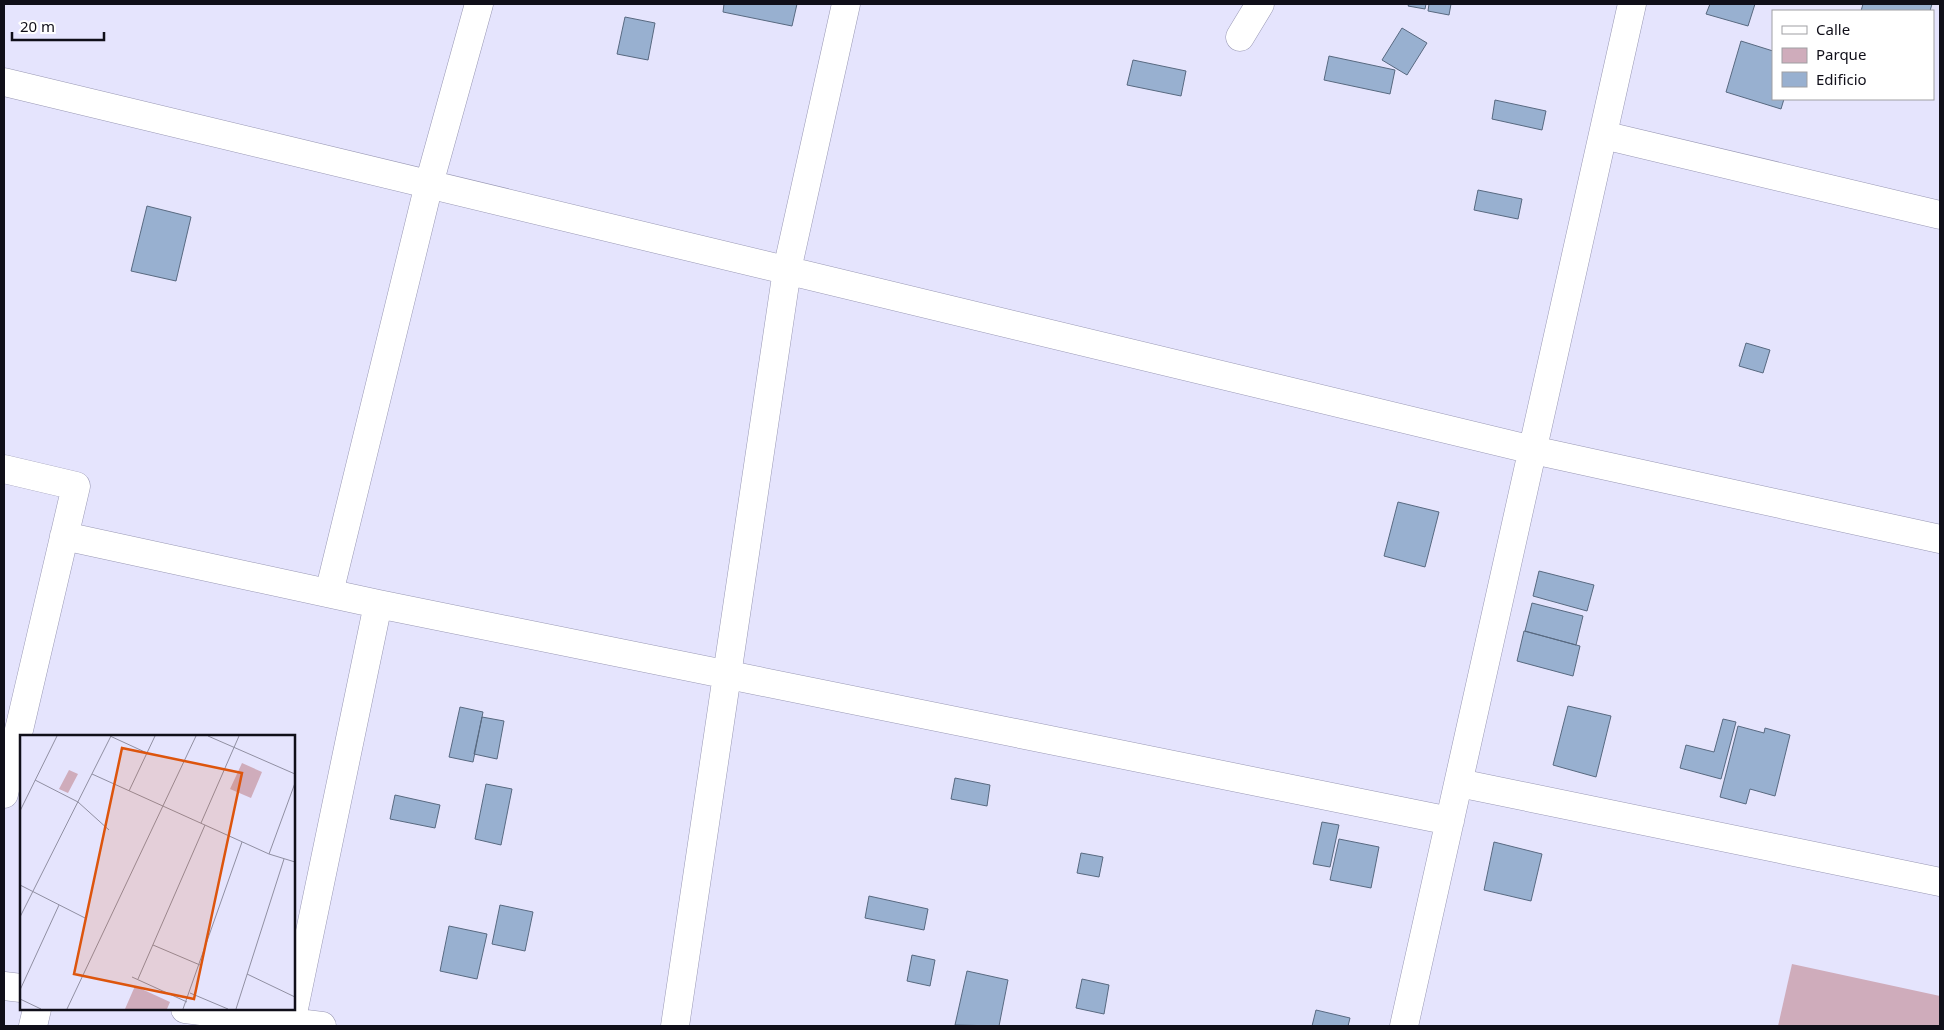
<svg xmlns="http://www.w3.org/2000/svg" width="1944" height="1030" viewBox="0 0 1944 1030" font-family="'Noto Sans',sans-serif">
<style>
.green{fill:#cfacbb}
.building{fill:#98b0d0;stroke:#586980}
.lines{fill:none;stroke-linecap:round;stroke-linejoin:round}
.minor-casing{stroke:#9998b4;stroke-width:29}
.minor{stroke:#fff;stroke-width:28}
.inset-road{fill:none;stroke:#908fa2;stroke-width:1}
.view{fill:#dd550d;fill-opacity:0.15;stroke:#dd550d;stroke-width:2.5}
.inset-edge{fill:none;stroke:#100f19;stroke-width:2.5}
</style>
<rect width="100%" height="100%" fill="#e5e4fd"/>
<path class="green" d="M 1792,964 L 1940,996 L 1940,1026 L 1778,1026 Z"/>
<path class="building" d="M 724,4 L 797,4 L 792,26 L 723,12 Z
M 1409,4 L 1426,4 L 1425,9 L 1408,6 Z
M 1429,4 L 1451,4 L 1449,15 L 1428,11 Z
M 1710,4 L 1755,4 L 1748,26 L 1706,14 Z
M 1863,4 L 1932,4 L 1930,11 L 1861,11 Z
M 625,17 L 655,23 L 648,60 L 617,54 Z
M 1402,28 L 1427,43 L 1407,75 L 1382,60 Z
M 1741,41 L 1773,51 L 1773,99 L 1784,99 L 1781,109 L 1726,92 Z
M 1329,56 L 1395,70 L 1390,94 L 1324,80 Z
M 1133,60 L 1186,71 L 1181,96 L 1127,85 Z
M 1495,100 L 1546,111 L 1542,130 L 1492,119 Z
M 1478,190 L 1522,199 L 1518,219 L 1474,210 Z
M 147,206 L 191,217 L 176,281 L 131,271 Z
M 1746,343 L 1770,350 L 1763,373 L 1739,366 Z
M 1398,502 L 1439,512 L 1425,567 L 1384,556 Z
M 1539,571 L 1594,585 L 1587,611 L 1533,596 Z
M 1532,603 L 1583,616 L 1576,645 L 1525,631 Z
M 1524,631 L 1580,646 L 1573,676 L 1517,661 Z
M 1568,706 L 1611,716 L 1596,777 L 1553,765 Z
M 460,707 L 483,712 L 473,762 L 449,757 Z
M 482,717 L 504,721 L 497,759 L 474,754 Z
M 1723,719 L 1736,722 L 1721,779 L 1680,768 L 1686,745 L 1714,752 Z
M 1738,726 L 1764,733 L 1765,728 L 1790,735 L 1775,796 L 1750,789 L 1746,804 L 1720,797 Z
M 955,778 L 990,785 L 987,806 L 951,799 Z
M 486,784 L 512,789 L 501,845 L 475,839 Z
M 395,795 L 440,805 L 435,828 L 390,819 Z
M 1322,822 L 1339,825 L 1330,867 L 1313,864 Z
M 1339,839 L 1379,847 L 1371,888 L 1330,880 Z
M 1494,842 L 1542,854 L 1531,901 L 1484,890 Z
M 1081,853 L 1103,857 L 1099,877 L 1077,873 Z
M 869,896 L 928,909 L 924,930 L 865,918 Z
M 500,905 L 533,912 L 525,951 L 492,944 Z
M 449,926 L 487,934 L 477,979 L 440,971 Z
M 912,955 L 935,960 L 930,986 L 907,981 Z
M 967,971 L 1008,980 L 999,1026 L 955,1025 Z
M 1082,979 L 1109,985 L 1104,1014 L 1076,1008 Z
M 1316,1010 L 1350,1018 L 1348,1026 L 1312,1026 Z"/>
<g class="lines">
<g class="minor-casing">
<path id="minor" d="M 1240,37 L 1260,4
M 4,82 L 1533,450 L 1940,539
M 1603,135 L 1940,215
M 4,469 L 76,486 L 4,794
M 64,536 L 378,604 L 1450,821
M 329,593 L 429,184 L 479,4
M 1459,783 L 1940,882
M 4,986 L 21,988
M 185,1009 L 322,1026
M 291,1023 L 378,604
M 33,1026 L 37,1009
M 675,1026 L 787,270 L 846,4
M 1404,1026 L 1632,4"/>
</g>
<use href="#minor" class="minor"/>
</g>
<g transform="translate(20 735)">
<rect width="275" height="275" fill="#e5e4fd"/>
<path d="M 222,28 L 242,37 L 231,63 L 210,54 ZM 49,35 L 58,39 L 48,58 L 39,54 ZM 115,251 L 150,267 L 147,274 L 105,274 Z" fill="#cfacbb"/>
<path class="inset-road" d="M 90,1 L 127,18M 188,1 L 275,39M 72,39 L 249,119 L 275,127M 15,45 L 58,67 L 89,95M 109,56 L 135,1M 0,76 L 37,1M 181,88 L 219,1M 249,119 L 275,48M 0,150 L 67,184M 0,182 L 91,1M 133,210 L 180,230M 227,239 L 275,262M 112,242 L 167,267M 118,244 L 185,90M 0,255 L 39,170M 170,258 L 208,274M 0,264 L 21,274M 47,274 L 176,1M 163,274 L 222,107M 216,274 L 264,124"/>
<path class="view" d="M 102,13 L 222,38 L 174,264 L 54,239 Z"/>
<rect width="275" height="275" class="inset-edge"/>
</g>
<rect width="1944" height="1030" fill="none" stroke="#100f19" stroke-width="10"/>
<rect x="1772" y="10" width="162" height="90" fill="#ffffff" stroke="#9f9fa3"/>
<rect x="1782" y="26" width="25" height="8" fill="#ffffff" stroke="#9f9fa3"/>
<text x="1816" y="35" font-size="15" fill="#100f19">Calle</text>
<rect x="1782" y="48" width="25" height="15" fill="#cfacbb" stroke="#9f9fa3"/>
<text x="1816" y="60" font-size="15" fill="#100f19">Parque</text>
<rect x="1782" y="72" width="25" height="15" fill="#98b0d0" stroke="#9f9fa3"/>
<text x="1816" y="85" font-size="15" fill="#100f19">Edificio</text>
<path d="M12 32v8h92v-8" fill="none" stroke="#100f19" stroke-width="2.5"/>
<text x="20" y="32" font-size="15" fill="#100f19" stroke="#ffffff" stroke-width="4" paint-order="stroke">20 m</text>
</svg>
